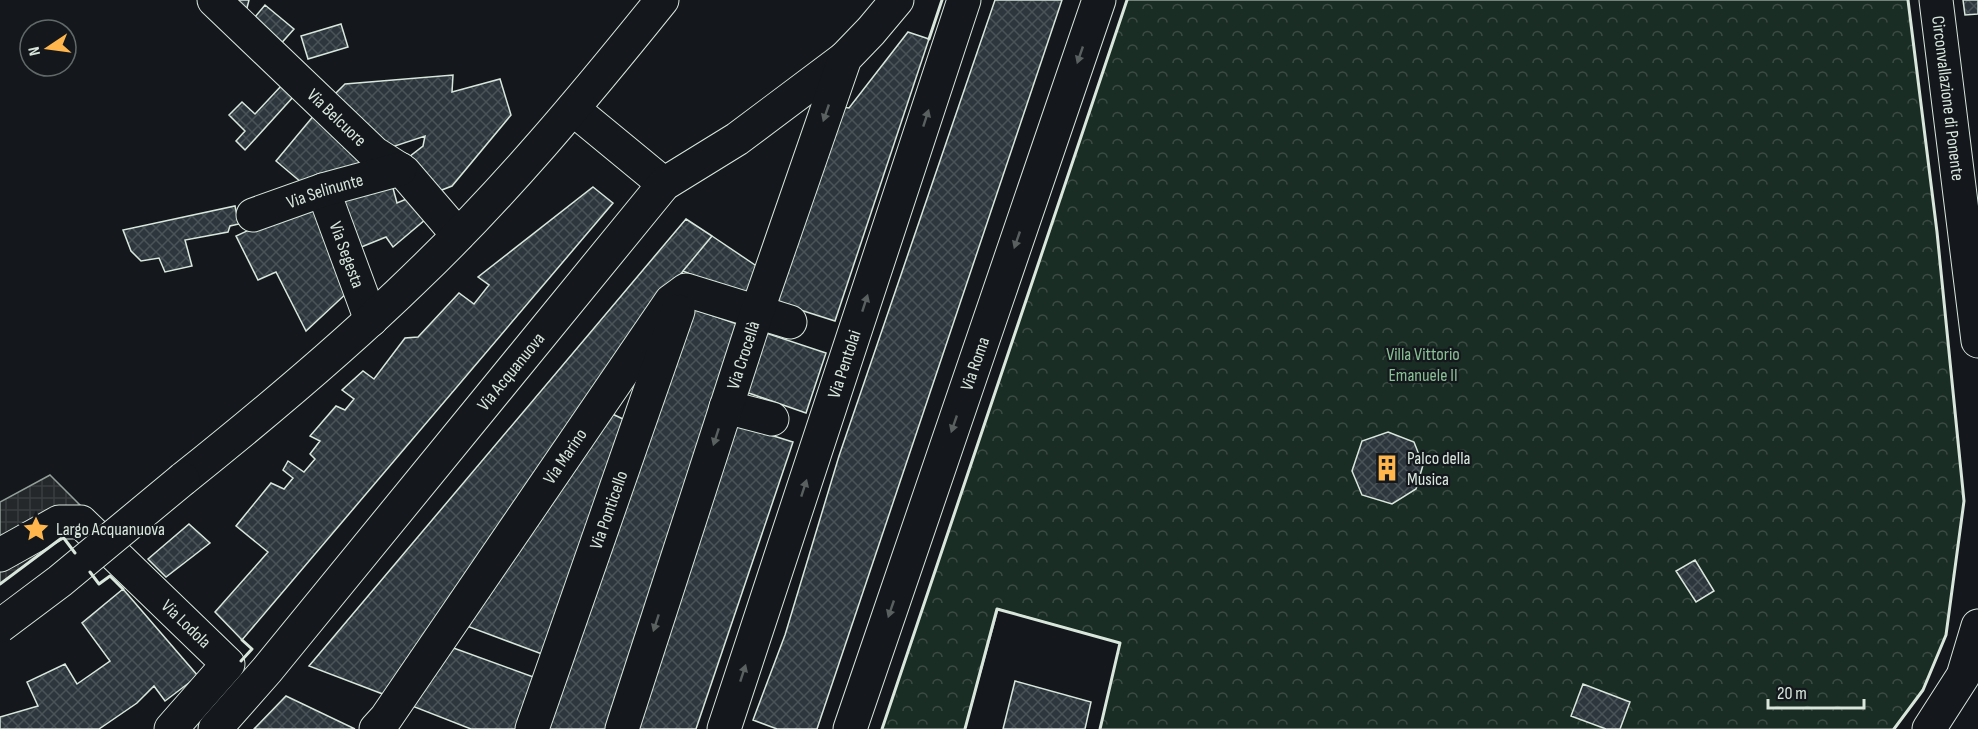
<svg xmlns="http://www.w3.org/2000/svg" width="1978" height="729" viewBox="0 0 1978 729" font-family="'Sofia Sans Condensed',sans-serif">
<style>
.forest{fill:url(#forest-crowns);stroke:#939e99;stroke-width:1.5}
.plaza{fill:url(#plaza-grid);stroke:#939e99;stroke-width:1.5}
.building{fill:url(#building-cross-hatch);stroke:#d8e6dc;stroke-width:1.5}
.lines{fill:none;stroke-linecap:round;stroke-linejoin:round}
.minor-casing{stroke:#d8e6dc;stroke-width:35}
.major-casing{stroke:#d8e6dc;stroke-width:35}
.minor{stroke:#14181c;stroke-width:33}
.major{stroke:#14181c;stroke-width:33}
.major-bridge-casing{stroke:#d8e6dc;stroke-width:35;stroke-linecap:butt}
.major-bridge{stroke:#14181c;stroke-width:33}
.wall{stroke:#d8e6dc;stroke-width:3}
.oneway{fill:#59605f}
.labels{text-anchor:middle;stroke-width:4.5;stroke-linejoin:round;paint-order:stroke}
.street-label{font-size:18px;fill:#d8e6dc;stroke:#14181c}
.park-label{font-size:18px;fill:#8ac095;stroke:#14181c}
.poi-label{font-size:18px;fill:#d8e6dc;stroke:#14181c;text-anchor:start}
</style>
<defs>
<pattern id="forest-crowns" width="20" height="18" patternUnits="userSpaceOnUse" patternTransform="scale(1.5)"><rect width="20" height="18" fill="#1a2d24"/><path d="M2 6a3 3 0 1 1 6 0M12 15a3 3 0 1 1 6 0" fill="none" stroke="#3b4b43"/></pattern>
<pattern id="plaza-grid" width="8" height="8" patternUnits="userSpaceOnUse" patternTransform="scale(1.5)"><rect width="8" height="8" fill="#24282b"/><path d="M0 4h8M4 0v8" fill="none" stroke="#393d3f"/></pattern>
<pattern id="building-cross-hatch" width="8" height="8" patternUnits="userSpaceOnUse" patternTransform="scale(1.5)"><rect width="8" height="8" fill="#2c363c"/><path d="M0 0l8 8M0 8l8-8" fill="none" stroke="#4a5358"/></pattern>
</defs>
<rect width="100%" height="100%" fill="#14181c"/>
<path class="forest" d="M 1127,0 L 1908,0 L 1937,232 L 1964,501 L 1946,635 L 1923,690 L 1894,729 L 1100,729 L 1120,643 L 998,609 L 965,729 L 882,729 Z"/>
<path class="plaza" d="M 50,475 L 91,516 L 0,584 L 0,502 Z"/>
<path class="building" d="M 232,0 L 249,0 L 246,12 Z
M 995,0 L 1062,0 L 817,729 L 777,729 L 753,720 L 785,635 L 839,456 Z
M 1963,0 L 1978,0 L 1978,14 L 1965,15 Z
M 265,5 L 294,29 L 278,47 L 250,23 Z
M 341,24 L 348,47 L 308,59 L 301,36 Z
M 908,32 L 929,39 L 835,321 L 772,301 L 842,107 L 849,108 Z
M 453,75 L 452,92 L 500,79 L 511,115 L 452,186 L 434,193 L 409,157 L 423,146 L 425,136 L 386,149 L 331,98 L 345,84 Z
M 282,85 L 294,96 L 245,150 L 236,141 L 245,131 L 229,115 L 242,102 L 255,114 Z
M 315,114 L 377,171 L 308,188 L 276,161 Z
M 390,177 L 397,203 L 416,195 L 426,219 L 393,247 L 386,237 L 354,250 L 334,192 Z
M 593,187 L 613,203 L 242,640 L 215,612 L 268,552 L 236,526 L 271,483 L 284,489 L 293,478 L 283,470 L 288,461 L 304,472 L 315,459 L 310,454 L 320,441 L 310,436 L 336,406 L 345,410 L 354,399 L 342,390 L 363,371 L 374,379 L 405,338 L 418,337 L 459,293 L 474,304 L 489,285 L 478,277 Z
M 320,197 L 351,289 L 306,331 L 276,272 L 258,280 L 236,236 Z
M 235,206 L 239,224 L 230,226 L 228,232 L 185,240 L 192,266 L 165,272 L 159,258 L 141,261 L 131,251 L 123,230 Z
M 686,219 L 712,236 L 683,271 L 388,696 L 309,666 Z
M 712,236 L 758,267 L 751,300 L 683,271 Z
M 688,307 L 740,325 L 611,729 L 546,729 Z
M 760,331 L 826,353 L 806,413 L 740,390 Z
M 608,412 L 623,419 L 542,654 L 464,625 Z
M 732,423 L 793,442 L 696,729 L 636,729 Z
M 1388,432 L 1414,442 L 1423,465 L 1416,489 L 1392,504 L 1362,495 L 1352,471 L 1362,441 Z
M 189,524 L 210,543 L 166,577 L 148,559 Z
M 1695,560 L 1714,591 L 1696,602 L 1676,571 Z
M 123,589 L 198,676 L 165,701 L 154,686 L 137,703 L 99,729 L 0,729 L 0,717 L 38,706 L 27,682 L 65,664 L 77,684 L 110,661 L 82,623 Z
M 448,646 L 536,678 L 521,729 L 471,729 L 407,704 Z
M 1015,681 L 1091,702 L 1085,729 L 1003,729 Z
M 1583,684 L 1630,702 L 1620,729 L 1606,729 L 1571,716 Z
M 286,696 L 355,729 L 254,729 Z"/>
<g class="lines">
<g class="minor-casing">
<g id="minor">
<path id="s1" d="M 214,0 L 374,153 L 404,172 L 458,235"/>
<path d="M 573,109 L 664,184"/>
<path id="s2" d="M 323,190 L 371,320"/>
<path id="s3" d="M 253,215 L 323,190 L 400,169"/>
<path d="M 726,407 L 772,419"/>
<path id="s4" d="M 0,555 L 59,522 L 81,522 L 228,664 L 171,729"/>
<path id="s5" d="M 215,729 L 267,670 L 664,184 L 737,139 L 845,58"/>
<path id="s6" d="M 376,729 L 386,718 L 671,301 L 686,290 L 790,322"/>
<path id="s7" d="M 532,729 L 678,311"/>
<path id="s8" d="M 622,729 L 757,312 L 845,58 L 871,31 L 897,0"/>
<path id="s9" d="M 724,729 L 964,0"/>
<path id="s10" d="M 850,729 L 1099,0"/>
</g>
</g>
<g class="major-casing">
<g id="major">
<path id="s11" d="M 1936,0 L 1978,341"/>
<path d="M 183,479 C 263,415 341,350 414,279 C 504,193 584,97 662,0"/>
<path d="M 1929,729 L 1963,676 L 1978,626"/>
</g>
</g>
<use href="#minor" class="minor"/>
<use href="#major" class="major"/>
<g class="major-bridge-casing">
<path id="major-bridge" d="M 0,626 L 60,581 L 183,479"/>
</g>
<use href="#major-bridge" class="major-bridge"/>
<path class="wall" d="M 929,39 L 942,0
M 90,572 L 99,584 L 110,576 L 123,589
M 0,584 L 63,537 L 75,553
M 241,661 L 252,649 L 242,640
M 882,729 L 1127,0
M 965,729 L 997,609 L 1120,643 L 1100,729
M 1894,729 L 1923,690 L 1946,635 L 1964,501 L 1937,232 L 1908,0"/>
</g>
<defs><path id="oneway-solid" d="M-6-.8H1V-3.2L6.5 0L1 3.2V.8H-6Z" transform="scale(1.5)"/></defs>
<g class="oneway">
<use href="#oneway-solid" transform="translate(1080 55) rotate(109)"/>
<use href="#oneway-solid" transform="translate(826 113) rotate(109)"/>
<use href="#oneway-solid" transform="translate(926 118) rotate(-72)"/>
<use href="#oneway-solid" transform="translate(1017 240) rotate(109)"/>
<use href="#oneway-solid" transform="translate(865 303) rotate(-72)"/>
<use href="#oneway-solid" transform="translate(954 424) rotate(109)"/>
<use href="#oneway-solid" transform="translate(716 437) rotate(108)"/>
<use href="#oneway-solid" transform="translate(804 488) rotate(-72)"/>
<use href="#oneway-solid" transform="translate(891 609) rotate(109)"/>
<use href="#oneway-solid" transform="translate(656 623) rotate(108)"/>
<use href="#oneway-solid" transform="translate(743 673) rotate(-72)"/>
</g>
<defs>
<g id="building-bare" transform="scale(2.07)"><path d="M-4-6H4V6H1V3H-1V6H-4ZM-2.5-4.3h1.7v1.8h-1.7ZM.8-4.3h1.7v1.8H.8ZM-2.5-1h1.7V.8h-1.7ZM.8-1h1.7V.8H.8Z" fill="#ffb74d" stroke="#14181c" stroke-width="2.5" paint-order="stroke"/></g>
<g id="sight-bare" transform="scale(2.07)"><path d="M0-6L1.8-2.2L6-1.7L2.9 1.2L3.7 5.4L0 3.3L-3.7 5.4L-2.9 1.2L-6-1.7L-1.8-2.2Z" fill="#ffb74d" stroke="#14181c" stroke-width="2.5" paint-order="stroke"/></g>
</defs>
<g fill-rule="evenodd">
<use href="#building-bare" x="1387" y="468"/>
<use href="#sight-bare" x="36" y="529"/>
</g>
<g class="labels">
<g class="street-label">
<text dy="6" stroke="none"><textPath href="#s11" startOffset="99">Circonvallazione di Ponente</textPath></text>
<text dy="6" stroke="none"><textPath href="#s1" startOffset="170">Via Belcuore</textPath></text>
<text dy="6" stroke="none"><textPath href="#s3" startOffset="76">Via Selinunte</textPath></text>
<text dy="6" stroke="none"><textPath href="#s2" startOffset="69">Via Segesta</textPath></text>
<text dy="6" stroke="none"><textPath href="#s8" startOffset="393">Via Crocellà</textPath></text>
<text dy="6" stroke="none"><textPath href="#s10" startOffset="386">Via Roma</textPath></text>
<text dy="6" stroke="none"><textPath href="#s9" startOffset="384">Via Pentolai</textPath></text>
<text dy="6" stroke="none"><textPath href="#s5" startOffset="464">Via Acquanuova</textPath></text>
<text dy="6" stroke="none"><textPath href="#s6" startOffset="332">Via Marino</textPath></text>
<text dy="6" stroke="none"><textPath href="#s7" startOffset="232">Via Ponticello</textPath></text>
<text dy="6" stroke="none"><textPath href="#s4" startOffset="236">Via Lodola</textPath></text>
</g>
<g class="park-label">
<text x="1423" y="360">Villa Vittorio<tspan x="1423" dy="21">Emanuele II</tspan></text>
</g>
<g class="poi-label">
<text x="1407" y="464">Palco della<tspan x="1407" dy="21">Musica</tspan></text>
<text x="56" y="535">Largo Acquanuova</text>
</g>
</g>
<g transform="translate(48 48) rotate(257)"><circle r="28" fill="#14181c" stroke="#626a69" stroke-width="1.5"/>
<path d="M0-4.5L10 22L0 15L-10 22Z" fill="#ffb74d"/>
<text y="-9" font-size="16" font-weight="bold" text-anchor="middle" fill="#d8e6dc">N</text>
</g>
<path d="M1768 699v9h96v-9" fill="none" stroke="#d8e6dc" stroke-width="3"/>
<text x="1777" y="699" font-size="18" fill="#d8e6dc" stroke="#14181c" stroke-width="4.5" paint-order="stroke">20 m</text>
</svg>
